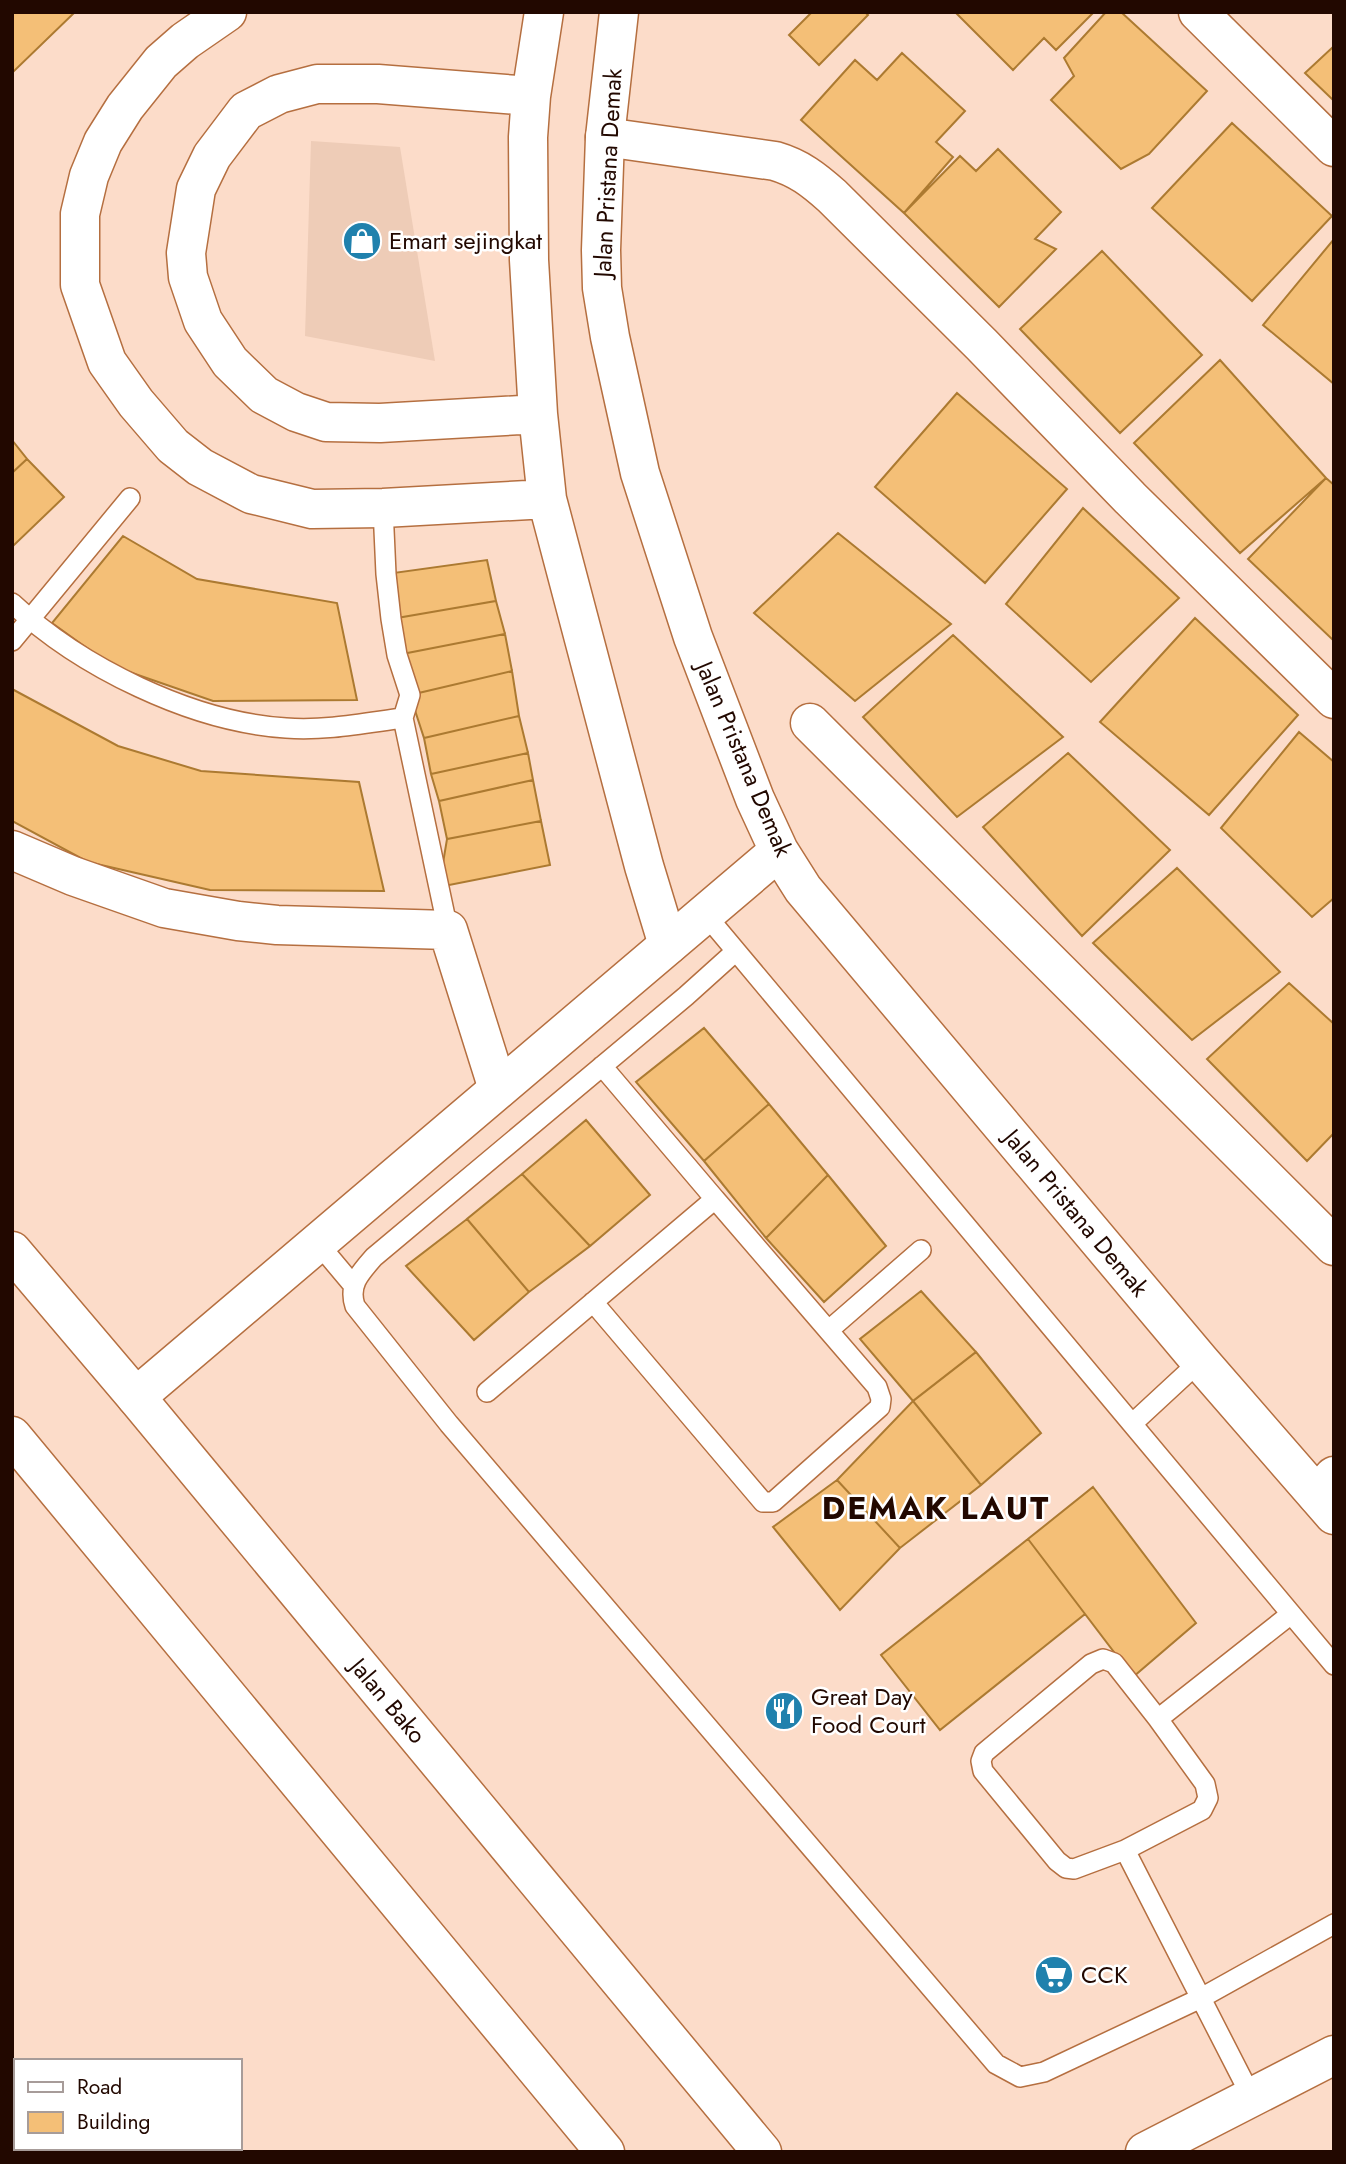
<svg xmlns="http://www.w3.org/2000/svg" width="1346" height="2164" viewBox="0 0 1346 2164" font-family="Jost,sans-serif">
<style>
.built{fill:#eeccb7}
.building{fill:#f4bf77;stroke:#ac7a31;stroke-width:2}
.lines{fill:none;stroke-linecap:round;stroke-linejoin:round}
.lane-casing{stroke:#b56f40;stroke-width:22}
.street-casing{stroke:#b56f40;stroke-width:41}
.secondary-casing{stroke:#b56f40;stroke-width:41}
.primary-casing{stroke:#b56f40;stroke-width:41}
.lane{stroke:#fff;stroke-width:19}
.street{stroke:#fff;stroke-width:38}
.secondary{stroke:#fff;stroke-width:38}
.primary{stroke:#fff;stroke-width:38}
.labels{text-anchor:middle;stroke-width:5;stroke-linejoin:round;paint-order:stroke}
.street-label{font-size:24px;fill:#220800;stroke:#fff}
.poi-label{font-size:24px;fill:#220800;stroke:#fff;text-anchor:start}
.district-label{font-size:32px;font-weight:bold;letter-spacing:2px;fill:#220800;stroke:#fff}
</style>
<rect width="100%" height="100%" fill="#fcdcc9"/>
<path class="built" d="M 311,141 L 400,147 L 435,361 L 305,336 Z"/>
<path class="building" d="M 12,12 L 75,12 L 12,73 Z
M 812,12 L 865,12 L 868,15 L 819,65 L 789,35 Z
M 955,12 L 1094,12 L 1056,50 L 1044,38 L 1013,70 Z
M 1106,12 L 1121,12 L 1207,91 L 1149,154 L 1121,169 L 1051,100 L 1074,76 L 1064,58 Z
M 1334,46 L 1334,101 L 1305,73 Z
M 902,53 L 965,111 L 936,142 L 953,157 L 904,213 L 801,120 L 855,60 L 877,80 Z
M 1232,123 L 1332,216 L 1252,301 L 1152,208 Z
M 998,149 L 1061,212 L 1035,239 L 1056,249 L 999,307 L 904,213 L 960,156 L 976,171 Z
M 1334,239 L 1334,384 L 1263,325 Z
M 1102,251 L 1202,355 L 1120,433 L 1020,329 Z
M 1220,360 L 1326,478 L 1240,553 L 1134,443 Z
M 957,393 L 1067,489 L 985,583 L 875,487 Z
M 12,440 L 27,459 L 12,473 Z
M 27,459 L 64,497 L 12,547 L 12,473 Z
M 1326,478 L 1334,485 L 1334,641 L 1248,559 Z
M 1083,508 L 1179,598 L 1091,682 L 1006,604 Z
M 838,533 L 951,624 L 855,701 L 754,613 Z
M 123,536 L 197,579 L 337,603 L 357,700 L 213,701 L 112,666 L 52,623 Z
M 487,560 L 496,601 L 391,619 L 386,574 Z
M 496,601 L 505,634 L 397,655 L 391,619 Z
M 1195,618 L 1298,715 L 1209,815 L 1100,722 Z
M 505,634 L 512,671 L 410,695 L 397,655 Z
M 953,635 L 1063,737 L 957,817 L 863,717 Z
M 512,671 L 519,716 L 424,738 L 410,695 Z
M 12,689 L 118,746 L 201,771 L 359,782 L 384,891 L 210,890 L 88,862 L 12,821 Z
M 519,716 L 528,753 L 431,774 L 424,738 Z
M 1299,732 L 1334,762 L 1334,898 L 1312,917 L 1221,828 Z
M 528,753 L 533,780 L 439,801 L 431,774 Z
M 1068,753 L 1170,850 L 1082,936 L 983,827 Z
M 533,780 L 541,821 L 447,839 L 439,801 Z
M 541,821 L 550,865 L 439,887 L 447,839 Z
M 1177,868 L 1280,972 L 1192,1040 L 1093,943 Z
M 1289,983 L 1334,1024 L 1334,1133 L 1307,1161 L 1207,1059 Z
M 704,1028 L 769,1104 L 704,1161 L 636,1082 Z
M 769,1104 L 828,1175 L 766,1238 L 704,1161 Z
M 586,1120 L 650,1195 L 590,1246 L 522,1174 Z
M 522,1174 L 590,1246 L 529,1292 L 467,1219 Z
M 828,1175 L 886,1246 L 824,1302 L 766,1238 Z
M 467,1219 L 529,1292 L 474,1340 L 406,1266 Z
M 921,1291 L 976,1352 L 913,1401 L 860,1339 Z
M 976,1352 L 1041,1433 L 981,1485 L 913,1401 Z
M 913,1401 L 981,1485 L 900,1548 L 837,1480 Z
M 837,1480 L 900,1548 L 840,1610 L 773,1527 Z
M 1093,1487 L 1196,1623 L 1133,1677 L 1028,1539 Z
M 1028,1539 L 1085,1614 L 940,1730 L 881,1655 Z"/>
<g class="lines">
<g class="lane-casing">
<path id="lane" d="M 383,508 L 386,574 L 391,619 L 397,655 L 410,695 L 403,718 L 448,930
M 12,603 C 80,667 192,722 286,728 C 325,731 365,723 403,718
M 12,641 L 130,498
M 705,914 L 736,951
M 602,1066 L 715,1199
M 317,1242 L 353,1285
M 829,1330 L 921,1250
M 487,1392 L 715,1199 L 877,1387 L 881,1399 L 880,1407 L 773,1502 L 763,1502 L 593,1302
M 1133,1423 L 1200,1361
M 1334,1665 L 736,951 L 686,996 L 374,1257 C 360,1273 348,1285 355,1306 L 449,1424 L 996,2064 L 1020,2077 L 1044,2072 L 1201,1998 L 1334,1924
M 1158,1719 L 1205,1784 L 1208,1798 L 1202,1810 L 1125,1850 L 1074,1869 L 1066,1868 L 1057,1861 L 983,1771 L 981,1761 L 984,1753 L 1091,1664 L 1103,1659 L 1114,1663 L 1158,1719 L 1291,1614
M 1125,1850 L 1252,2098"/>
</g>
<g class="street-casing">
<path id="street" d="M 227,12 L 185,41 L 161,62 L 125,107 L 103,142 L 89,176 L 80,214 L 80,285 L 107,362 L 136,403 L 173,446 L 200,467 L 251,494 L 312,509 L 383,508 L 547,499
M 544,12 L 531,96 L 528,137 L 529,260 L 538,414 L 547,499 L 644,866 L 668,945
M 1198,12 L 1334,147
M 531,96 L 378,84 L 317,84 L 279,94 L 246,111 L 212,156 L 196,189 L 186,253 L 188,277 L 203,321 L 230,362 L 264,395 L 296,412 L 326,422 L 380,423 L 538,414
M 605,137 L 775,161 C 799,168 814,180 832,196 L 982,345 L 1130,498 L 1334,699
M 810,723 L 1334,1246
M 12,850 L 73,876 L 164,908 L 238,921 L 277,925 L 448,930 L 498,1089
M 1317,1495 L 1334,1476"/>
</g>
<g class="secondary-casing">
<path id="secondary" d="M 619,12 L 605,137 L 601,250 L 602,288 L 610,337 L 640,473 L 693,637 L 755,799 L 779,851 L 803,889 L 1200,1361 L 1334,1515
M 136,1397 L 779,851
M 1145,2152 L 1334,2055"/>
</g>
<g class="primary-casing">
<path id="primary" d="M 12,1251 L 136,1397 L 762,2152
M 12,1436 L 605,2152"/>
</g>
<use href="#lane" class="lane"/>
<use href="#street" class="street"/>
<use href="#secondary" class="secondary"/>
<use href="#primary" class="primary"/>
</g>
<defs>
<g id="shop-disc" transform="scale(2.0125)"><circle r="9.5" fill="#2081ad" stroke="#fff"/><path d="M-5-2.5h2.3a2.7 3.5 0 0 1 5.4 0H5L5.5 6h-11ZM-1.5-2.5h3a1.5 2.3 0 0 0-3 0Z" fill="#fff"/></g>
<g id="restaurant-disc" transform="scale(2.0125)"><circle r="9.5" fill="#2081ad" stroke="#fff"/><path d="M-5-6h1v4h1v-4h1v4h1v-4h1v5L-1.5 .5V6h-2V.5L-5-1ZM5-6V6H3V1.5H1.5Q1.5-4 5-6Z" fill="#fff"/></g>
<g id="supermarket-disc" transform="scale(2.0125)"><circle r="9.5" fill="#2081ad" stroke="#fff"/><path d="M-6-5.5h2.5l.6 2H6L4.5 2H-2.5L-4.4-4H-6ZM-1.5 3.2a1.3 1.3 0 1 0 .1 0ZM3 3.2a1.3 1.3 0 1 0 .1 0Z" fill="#fff"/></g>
</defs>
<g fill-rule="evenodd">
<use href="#shop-disc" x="362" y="241"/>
<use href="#restaurant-disc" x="784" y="1711"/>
<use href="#supermarket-disc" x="1054" y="1975"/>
</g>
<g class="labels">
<g class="street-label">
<text transform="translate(608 173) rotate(-87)" y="8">Jalan Pristana Demak</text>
<text transform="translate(744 759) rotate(67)" y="8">Jalan Pristana Demak</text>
<text transform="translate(1076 1213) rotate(50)" y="8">Jalan Pristana Demak</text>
<text transform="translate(388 1701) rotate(50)" y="8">Jalan Bako</text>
</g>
<g class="poi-label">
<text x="389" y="249">Emart sejingkat</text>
<text x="811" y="1705">Great Day<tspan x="811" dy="28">Food Court</tspan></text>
<text x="1081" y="1983">CCK</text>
</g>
<g class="district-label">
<text x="936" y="1519">DEMAK LAUT</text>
</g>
</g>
<rect width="1346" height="2164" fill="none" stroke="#220800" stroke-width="28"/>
<rect x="14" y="2059" width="228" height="91" fill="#ffffff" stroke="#a79c99" stroke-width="2"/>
<rect x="28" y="2082" width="35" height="10" fill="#ffffff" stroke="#a79c99" stroke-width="2"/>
<text x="77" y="2094" font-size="21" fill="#220800">Road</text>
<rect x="28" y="2112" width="35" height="21" fill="#f4bf77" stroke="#a79c99" stroke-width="2"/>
<text x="77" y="2129" font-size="21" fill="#220800">Building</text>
</svg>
